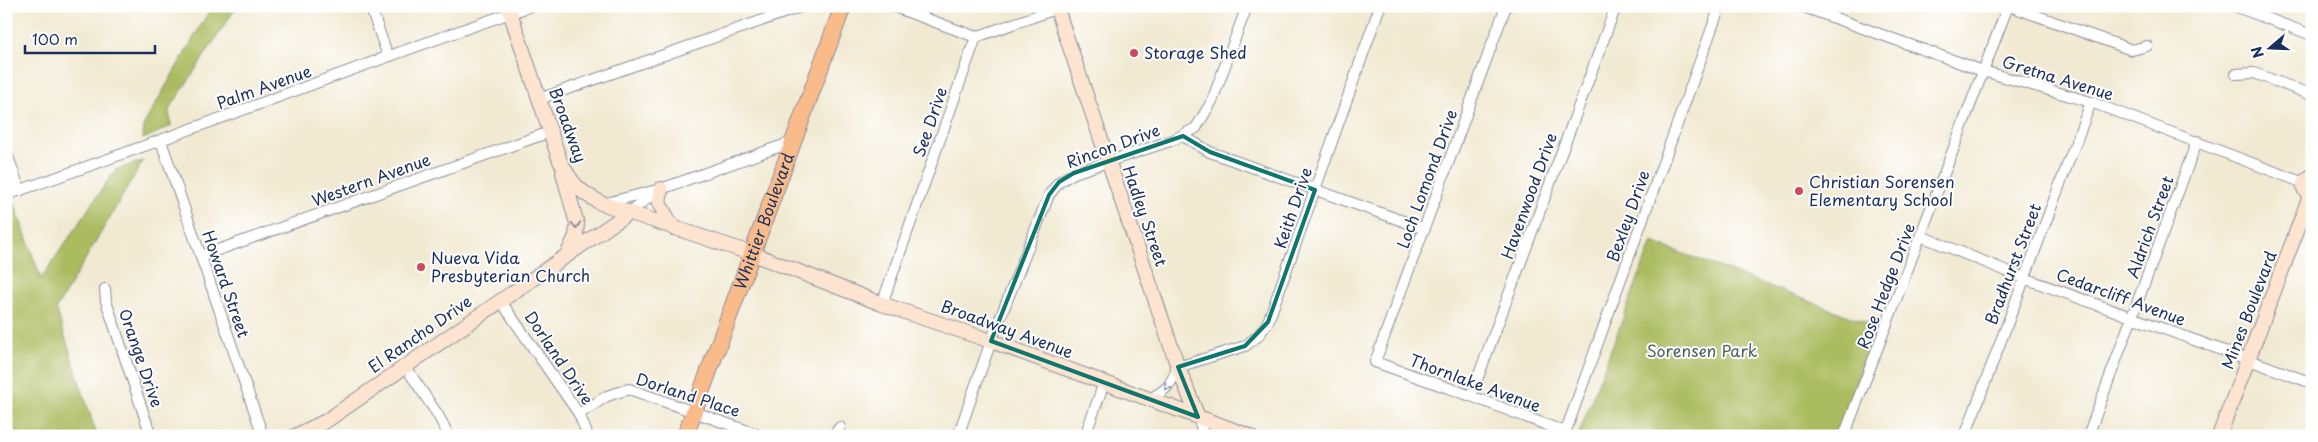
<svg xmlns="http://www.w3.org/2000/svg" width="2318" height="442" viewBox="0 0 2318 442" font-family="'Playpen Sans',sans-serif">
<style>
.green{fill:#abbb5f;stroke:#63755e}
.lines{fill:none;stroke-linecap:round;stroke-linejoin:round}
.street-casing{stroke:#868c98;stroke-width:12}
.secondary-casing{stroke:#868c98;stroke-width:16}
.primary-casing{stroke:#868c98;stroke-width:18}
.street{stroke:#fff;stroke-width:10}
.secondary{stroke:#fde4d1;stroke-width:14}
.primary{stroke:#fabb8b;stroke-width:16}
.oneway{stroke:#8c8a98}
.oneway2{stroke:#8d97ae}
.marked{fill:none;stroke:#0f766e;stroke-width:4;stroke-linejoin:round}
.poi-dot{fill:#d1495b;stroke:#fff;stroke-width:2}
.labels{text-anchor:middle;stroke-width:4;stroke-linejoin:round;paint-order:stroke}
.poi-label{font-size:16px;fill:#1b2f5e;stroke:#fff;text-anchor:start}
.street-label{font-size:16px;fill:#1b2f5e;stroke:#fff}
.park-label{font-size:16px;fill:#4d605e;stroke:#fff}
</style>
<rect width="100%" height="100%" fill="#fff"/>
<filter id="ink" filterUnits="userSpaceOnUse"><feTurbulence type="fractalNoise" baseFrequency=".02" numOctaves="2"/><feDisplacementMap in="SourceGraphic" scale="10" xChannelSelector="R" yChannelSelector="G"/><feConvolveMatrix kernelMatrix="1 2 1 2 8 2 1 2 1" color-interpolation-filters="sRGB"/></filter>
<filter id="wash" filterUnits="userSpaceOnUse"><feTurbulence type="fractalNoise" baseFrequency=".0096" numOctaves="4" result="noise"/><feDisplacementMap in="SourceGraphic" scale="20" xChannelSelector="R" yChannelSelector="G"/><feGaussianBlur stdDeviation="1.12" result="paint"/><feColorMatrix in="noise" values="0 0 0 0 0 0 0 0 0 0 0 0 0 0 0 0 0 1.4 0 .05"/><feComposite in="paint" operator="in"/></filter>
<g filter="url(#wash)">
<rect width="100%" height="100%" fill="#f1e9d1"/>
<path class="green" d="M 212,6 L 237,6 L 169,110 L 171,126 L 143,139 L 144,124 Z
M 143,161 L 56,309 L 97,436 L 6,436 L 6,202 L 13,199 L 41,279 L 115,170 Z
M 1652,242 L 1878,327 L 1835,436 L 1578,436 Z"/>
</g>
<g filter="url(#ink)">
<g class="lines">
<g class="street-casing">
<path id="street" d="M 370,6 L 388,56
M 892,6 L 976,37
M 1506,6 L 1375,362 L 1471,396 L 1565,432
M 1801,6 L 1983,71 L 2091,102 L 2304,183
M 2010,6 L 2132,50 L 2147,46
M 2234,6 L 2312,35
M 2236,74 L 2254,73 L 2312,95
M 539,99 L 803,6
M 1183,136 L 1210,152 L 1425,229
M 161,141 L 263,436
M 6,151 L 20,191
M 6,195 C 182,135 355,66 531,6
M 606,203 L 661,189 L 792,142
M 627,214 L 655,193
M 1921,236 L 2024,278 L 2312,383
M 201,256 L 550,132
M 105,289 L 106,301 L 151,436
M 500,300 L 579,414 L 588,436
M 882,304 L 976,37 L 1061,7
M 405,366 L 438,415 L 449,436
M 1471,396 L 1616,6
M 1149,399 C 1167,390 1170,386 1178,367 L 1245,346 L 1258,336 L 1268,322 L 1380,6
M 579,414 L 607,396 L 629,389 L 762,436
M 1198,417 L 1204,436
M 833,436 L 840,427
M 958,436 L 991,341 L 1049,195 L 1059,182 L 1074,173 L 1173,140 L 1196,128 L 1212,101 L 1247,6
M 1085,436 L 1104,383
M 1564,436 L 1720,6
M 1844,436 L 2008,6
M 1965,436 L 2091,102
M 2088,436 L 2197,141"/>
</g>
<g class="secondary-casing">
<path id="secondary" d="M 508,6 L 560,161 C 573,185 577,190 601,203 L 753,254 L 882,304 L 991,341 L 1250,436
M 1056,6 L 1178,367 L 1198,417
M 563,173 L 577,224 L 576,236 L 568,253
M 2312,176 C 2301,180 2301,192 2312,196
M 661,189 L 659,203 L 673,228
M 295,436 L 326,421 L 627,214
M 2219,436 L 2310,196"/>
</g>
<g class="primary-casing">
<g id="primary">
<path id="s1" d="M 685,436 L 843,6"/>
</g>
</g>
<use href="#street" class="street"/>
<use href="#secondary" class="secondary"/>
<use href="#primary" class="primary"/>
</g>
<defs><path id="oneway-chevron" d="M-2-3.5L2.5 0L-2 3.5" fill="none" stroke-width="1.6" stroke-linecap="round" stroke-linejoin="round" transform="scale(1.25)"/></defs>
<use class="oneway" href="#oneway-chevron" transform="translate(576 225) rotate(86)"/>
<use class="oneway2" href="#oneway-chevron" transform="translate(1167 387) rotate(132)"/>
</g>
<path class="marked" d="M 1183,136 L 1210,152 L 1315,190 L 1268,322 L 1245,346 L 1178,367 L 1198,417 L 991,341 L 1049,195 L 1059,182 L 1074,173 Z"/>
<g class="poi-dot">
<circle cx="1134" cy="53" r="5"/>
<circle cx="1799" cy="191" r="5"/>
<circle cx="421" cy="267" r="5"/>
</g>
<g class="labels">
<g class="poi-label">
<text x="1144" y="59">Storage Shed</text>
<text x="1809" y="188">Christian Sorensen<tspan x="1809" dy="18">Elementary School</tspan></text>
<text x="431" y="264">Nueva Vida<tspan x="431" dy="18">Presbyterian Church</tspan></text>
</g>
<g class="street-label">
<text transform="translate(2058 78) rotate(17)" y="6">Gretna Avenue</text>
<text transform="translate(264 87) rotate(-20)" y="6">Palm Avenue</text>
<text transform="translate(930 122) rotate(-71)" y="6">See Drive</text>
<text transform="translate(568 125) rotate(70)" y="6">Broadway</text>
<text transform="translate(1113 146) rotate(-20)" y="6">Rincon Drive</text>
<text transform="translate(1427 179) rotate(-70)" y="6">Loch Lomond Drive</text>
<text transform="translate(371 180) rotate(-20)" y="6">Western Avenue</text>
<text transform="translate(1529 196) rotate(-70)" y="6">Havenwood Drive</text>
<text transform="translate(1293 208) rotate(-71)" y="6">Keith Drive</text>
<text transform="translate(1145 216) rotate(71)" y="6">Hadley Street</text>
<text transform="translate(1628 216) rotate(-70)" y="6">Bexley Drive</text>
<text dy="6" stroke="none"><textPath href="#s1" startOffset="229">Whittier Boulevard</textPath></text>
<text transform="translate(2150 227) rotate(-70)" y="6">Aldrich Street</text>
<text transform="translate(2013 264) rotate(-69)" y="6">Bradhurst Street</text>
<text transform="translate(226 284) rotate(71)" y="6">Howard Street</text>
<text transform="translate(1886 286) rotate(-69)" y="6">Rose Hedge Drive</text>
<text transform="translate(2121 297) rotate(20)" y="6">Cedarcliff Avenue</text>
<text transform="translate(2249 310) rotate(-69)" y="6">Mines Boulevard</text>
<text transform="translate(1007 329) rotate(20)" y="6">Broadway Avenue</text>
<text transform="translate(420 334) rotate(-35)" y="6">El Rancho Drive</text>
<text transform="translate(141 358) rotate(71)" y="6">Orange Drive</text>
<text transform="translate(559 358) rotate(56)" y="6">Dorland Drive</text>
<text transform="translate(1475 383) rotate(20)" y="6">Thornlake Avenue</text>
<text transform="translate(688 395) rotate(18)" y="6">Dorland Place</text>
</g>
<g class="park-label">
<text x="1702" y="357">Sorensen Park</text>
</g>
</g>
<rect width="2318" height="442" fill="none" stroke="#fff" stroke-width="25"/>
<g transform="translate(2270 48) rotate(251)" stroke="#ffffff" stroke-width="4" paint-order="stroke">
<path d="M0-4L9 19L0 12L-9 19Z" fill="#1b2f5e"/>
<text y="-8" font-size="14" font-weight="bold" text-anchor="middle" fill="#1b2f5e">N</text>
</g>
<path d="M25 45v8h130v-8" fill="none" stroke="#1b2f5e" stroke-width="2.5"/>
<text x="32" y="45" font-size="15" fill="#1b2f5e" stroke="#ffffff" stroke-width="4" paint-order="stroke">100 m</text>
</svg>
